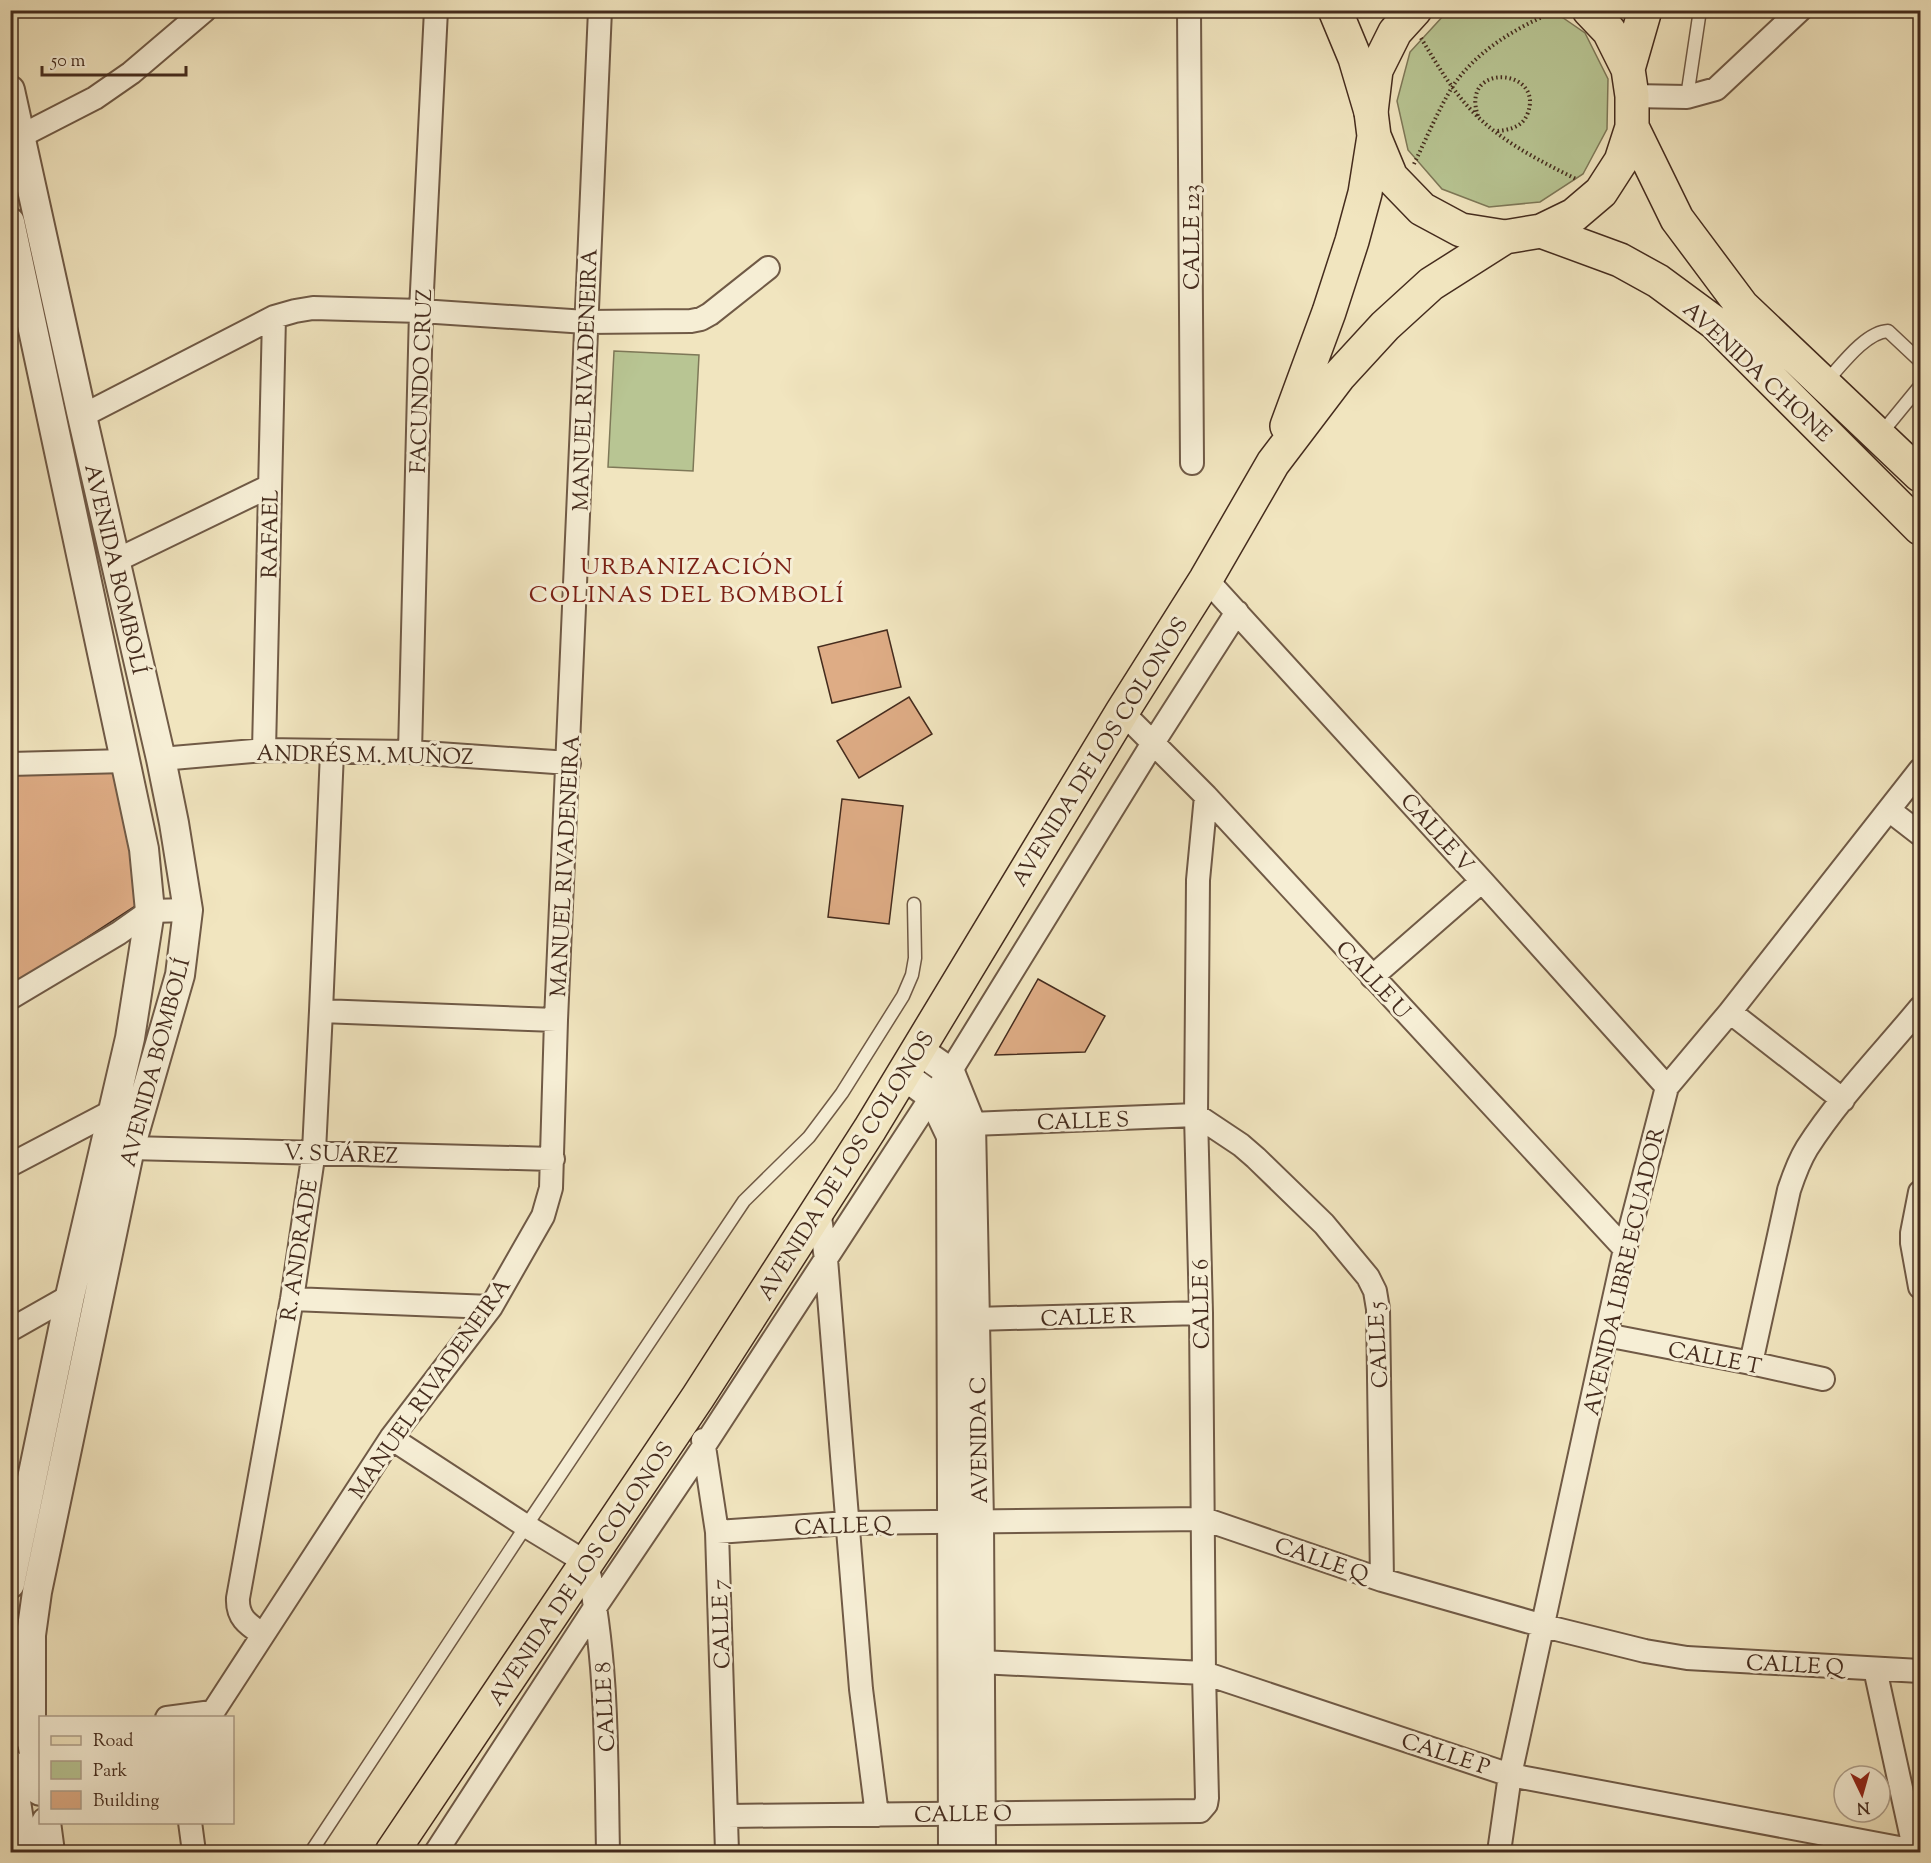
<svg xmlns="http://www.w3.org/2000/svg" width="1931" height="1863" viewBox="0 0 1931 1863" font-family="'Sorts Mill Goudy',serif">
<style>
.green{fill:#b8c593;stroke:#7e7858;stroke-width:1.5}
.building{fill:#deac85;stroke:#452c1e;stroke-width:1.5}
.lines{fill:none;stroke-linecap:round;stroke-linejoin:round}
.service-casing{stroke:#705a46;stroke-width:15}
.minor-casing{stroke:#705a46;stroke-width:26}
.tertiary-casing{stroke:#705a46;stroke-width:32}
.primary-casing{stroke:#452c1e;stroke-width:36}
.trunk-casing{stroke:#452c1e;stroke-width:36}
.path{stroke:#452c1e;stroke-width:4;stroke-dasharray:1.5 3;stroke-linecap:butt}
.service{stroke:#f6eed5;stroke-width:12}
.minor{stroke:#f6eed5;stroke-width:22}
.tertiary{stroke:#f6eed5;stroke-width:28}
.primary{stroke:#f1e5bf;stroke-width:33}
.trunk{stroke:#f1e5bf;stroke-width:33}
.labels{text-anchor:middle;stroke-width:6;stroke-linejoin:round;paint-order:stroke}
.street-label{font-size:22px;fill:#452c1e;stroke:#f6eed5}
.neighbourhood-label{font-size:24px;letter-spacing:1.5px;fill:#7a1f14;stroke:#f6eed5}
</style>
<rect width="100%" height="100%" fill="#f1e5bf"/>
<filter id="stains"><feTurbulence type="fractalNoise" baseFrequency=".00333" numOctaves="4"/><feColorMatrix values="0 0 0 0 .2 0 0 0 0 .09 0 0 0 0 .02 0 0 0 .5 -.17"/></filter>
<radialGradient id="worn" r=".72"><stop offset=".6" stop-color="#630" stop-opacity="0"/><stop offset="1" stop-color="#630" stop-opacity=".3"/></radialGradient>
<path class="green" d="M 1455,10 L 1553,11 L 1585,33 L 1608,79 L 1607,129 L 1583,174 L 1540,202 L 1489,207 L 1442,189 L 1408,150 L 1397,101 L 1410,52 L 1445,14 Z
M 614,351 L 699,355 L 693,471 L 608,467 Z"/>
<path class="building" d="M 887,630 L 901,687 L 832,703 L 818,647 Z
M 909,697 L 932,734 L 859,778 L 837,741 Z
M 10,773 L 118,773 L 140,903 L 13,986 Z
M 842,799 L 903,806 L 889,924 L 828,917 Z
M 1038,979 L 1105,1016 L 1085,1052 L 995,1055 Z"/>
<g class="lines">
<g class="service-casing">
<path id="service" d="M 1687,97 L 1700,10
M 1825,383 C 1840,367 1865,332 1888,331 L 1920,361
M 1879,436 L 1920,386
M 311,1852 L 526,1526 L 744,1201 L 809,1137 L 842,1093 L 903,996 L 912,975 L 915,958 L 914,904"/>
</g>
<g class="minor-casing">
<path id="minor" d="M 1189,10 L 1192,463
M 1632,96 L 1687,97 L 1716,89 L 1800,10
M 10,139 L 21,136 L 95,98 L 131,73 L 205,10
M 82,416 L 274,317 L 295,311 L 313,308 L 421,311 L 586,322 L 691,321 L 701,319 L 710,314 L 768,268
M 115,561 L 270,486
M 1206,579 L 1482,881 L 1667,1087
M 1122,712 L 1206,796 L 1625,1249
M 264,750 L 274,317
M 410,752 L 421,311 L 436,10
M 161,759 L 264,750 L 410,752 L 569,763
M 10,764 L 126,761
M 1889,810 L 1920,834
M 1372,977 L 1482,881
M 10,998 L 119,933 L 150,911 L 188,910
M 321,1011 L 556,1020
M 1730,1012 L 1843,1100
M 971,1124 L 1196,1115 L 1241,1145 L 1256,1158 L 1324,1224 L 1368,1277 L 1375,1291 L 1378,1309 L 1382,1580
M 130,1148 L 553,1159
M 10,1165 L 111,1112
M 1920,1192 L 1912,1233 L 1912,1243 L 1920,1287
M 819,1210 L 826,1259 L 861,1689 L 877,1815
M 292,1299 L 491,1307
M 975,1319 L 1201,1313
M 10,1330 L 70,1296
M 1606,1335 L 1751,1363 L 1823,1379
M 1751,1363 L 1789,1190 C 1794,1175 1799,1161 1807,1148 C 1839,1098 1882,1054 1920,1008
M 391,1438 L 526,1526 L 587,1563 C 608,1660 606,1754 608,1852
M 703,1440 L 717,1532 L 727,1852
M 717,1532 L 848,1523 L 1204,1519 L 1382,1580 L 1544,1626 L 1645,1651 L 1687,1658 L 1920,1671
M 262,1634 C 247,1624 237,1617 238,1598 L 292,1299 L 314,1151 L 321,1011 L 332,752
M 980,1662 L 1204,1673 L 1510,1775 L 1915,1851
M 1875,1669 L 1915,1852
M 167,1718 L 212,1712
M 209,1718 L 391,1438 L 491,1307 L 543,1216 L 551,1188 L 556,1020 L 600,10
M 10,1736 L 40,1734
M 727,1816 L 1200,1811 L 1206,1804 L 1207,1798 L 1204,1673 L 1201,1313 L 1196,1115 L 1198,880 L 1206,796
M 190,1822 L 194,1852
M 436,1852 L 596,1606 L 704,1446 L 932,1096 L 950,1072 L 1153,743 L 1237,612
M 1499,1852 L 1510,1775 L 1606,1335 L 1625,1249 L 1667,1087 L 1730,1012 L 1920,770"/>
</g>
<g class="tertiary-casing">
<path id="tertiary" d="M 10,90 L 82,416 L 161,759 L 174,823 L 188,910 L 180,975 L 130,1148 L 37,1592 L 31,1635 L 31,1735 L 40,1791
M 10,222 L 144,849 L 150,911 L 130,1038 L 70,1296 L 10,1584
M 917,1049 L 950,1072 L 971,1124 L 979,1521 L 981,1852
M 902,1074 L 932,1096 L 951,1136 L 953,1852
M 10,1764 L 24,1852
M 46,1822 L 50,1852"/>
</g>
<g class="primary-casing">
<path id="primary" d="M 1335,10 L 1355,58 L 1371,112"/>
</g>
<g class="trunk-casing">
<path id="trunk" d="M 1415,10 L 1395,32 L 1376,70 L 1371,112 L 1374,136 L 1391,177 L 1422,209 L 1461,230 L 1505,237 L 1541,231 L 1574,215 L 1601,192 L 1621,161 L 1632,127 L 1632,96 L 1628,69 L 1609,31 L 1589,10
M 1628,69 L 1645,10
M 1632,127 L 1677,219 L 1742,306 L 1920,475
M 1541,231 L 1620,260 L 1658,281 L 1715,323 L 1920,528
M 1287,426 L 1329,312 L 1352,241 L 1365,193 L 1374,136
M 392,1852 L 698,1397 L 870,1129 L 1122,712 L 1206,579 L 1273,463 L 1339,376 L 1385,326 L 1431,284 L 1505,237"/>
</g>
<path class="path" d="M 1421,38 C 1438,66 1454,94 1478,117 C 1506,144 1542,162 1576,179
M 1478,116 C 1459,61 1547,68 1527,115 C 1522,127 1509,130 1497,131
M 1414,164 C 1426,139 1437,113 1451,89 C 1475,51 1517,27 1558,10"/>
<use href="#service" class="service"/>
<use href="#minor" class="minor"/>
<use href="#tertiary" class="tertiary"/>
<use href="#primary" class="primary"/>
<use href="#trunk" class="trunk"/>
</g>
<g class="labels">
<g class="street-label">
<text transform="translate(1191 237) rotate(-90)" y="8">CALLE 123</text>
<text transform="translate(1758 371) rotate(43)" y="8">AVENIDA CHONE</text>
<text transform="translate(584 380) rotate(-88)" y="8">MANUEL RIVADENEIRA</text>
<text transform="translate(420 381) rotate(-88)" y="8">FACUNDO CRUZ</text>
<text transform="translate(269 534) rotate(-89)" y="8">RAFAEL</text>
<text transform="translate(117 569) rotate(77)" y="8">AVENIDA BOMBOLÍ</text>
<text transform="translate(1099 751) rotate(-58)" y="8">AVENIDA DE LOS COLONOS</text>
<text transform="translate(365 754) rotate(1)" y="8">ANDRÉS M. MUÑOZ</text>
<text transform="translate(1438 832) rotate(48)" y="8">CALLE V</text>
<text transform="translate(564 866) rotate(-87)" y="8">MANUEL RIVADENEIRA</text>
<text transform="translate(1374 979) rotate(47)" y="8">CALLE U</text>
<text transform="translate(154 1062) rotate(-75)" y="8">AVENIDA BOMBOLÍ</text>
<text transform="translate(1083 1120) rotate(-2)" y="8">CALLE S</text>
<text transform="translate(341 1153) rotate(2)" y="8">V. SUÁREZ</text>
<text transform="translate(845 1165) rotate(-58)" y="8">AVENIDA DE LOS COLONOS</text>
<text transform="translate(298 1250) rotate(-81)" y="8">R. ANDRADE</text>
<text transform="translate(1623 1271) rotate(-77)" y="8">AVENIDA LIBRE ECUADOR</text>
<text transform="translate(1200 1304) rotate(-91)" y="8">CALLE 6</text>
<text transform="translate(1088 1316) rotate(-2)" y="8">CALLE R</text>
<text transform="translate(1377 1345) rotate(-93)" y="8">CALLE 5</text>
<text transform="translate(1715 1357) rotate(11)" y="8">CALLE T</text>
<text transform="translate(429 1388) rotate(-55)" y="8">MANUEL RIVADENEIRA</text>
<text transform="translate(978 1440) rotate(-91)" y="8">AVENIDA C</text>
<text transform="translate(843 1525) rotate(-2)" y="8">CALLE Q</text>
<text transform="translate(1322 1559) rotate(19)" y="8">CALLE Q</text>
<text transform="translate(580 1573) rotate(-56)" y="8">AVENIDA DE LOS COLONOS</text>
<text transform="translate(720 1624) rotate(-92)" y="8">CALLE 7</text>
<text transform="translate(1795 1664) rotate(3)" y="8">CALLE Q</text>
<text transform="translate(604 1707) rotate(-93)" y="8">CALLE 8</text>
<text transform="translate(1446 1753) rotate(18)" y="8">CALLE P</text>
<text transform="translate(963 1813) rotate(-1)" y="8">CALLE O</text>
</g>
<g class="neighbourhood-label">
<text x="687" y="574">URBANIZACIÓN<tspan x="687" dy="28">COLINAS DEL BOMBOLÍ</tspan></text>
</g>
</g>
<rect width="1931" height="1863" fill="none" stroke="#f1e5bf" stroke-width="36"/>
<rect x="12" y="12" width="1907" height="1839" fill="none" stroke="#452c1e" stroke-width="3"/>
<rect x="18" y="18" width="1895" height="1827" fill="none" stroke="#452c1e" stroke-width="1.5"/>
<rect x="39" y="1716" width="195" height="108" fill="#f6eed5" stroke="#afa08c" stroke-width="1.5"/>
<rect x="51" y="1736" width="30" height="9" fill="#f1e5bf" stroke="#afa08c" stroke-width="1.5"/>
<text x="93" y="1746" font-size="18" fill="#452c1e">Road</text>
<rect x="51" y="1761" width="30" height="18" fill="#b8c593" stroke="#afa08c" stroke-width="1.5"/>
<text x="93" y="1776" font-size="18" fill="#452c1e">Park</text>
<rect x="51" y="1791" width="30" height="18" fill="#deac85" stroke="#afa08c" stroke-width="1.5"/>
<text x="93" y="1806" font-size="18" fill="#452c1e">Building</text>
<g transform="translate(1862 1794) rotate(175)"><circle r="28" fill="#f6eed5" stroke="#afa08c" stroke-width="1.5"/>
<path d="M0-4.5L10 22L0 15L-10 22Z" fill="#8f2418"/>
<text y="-9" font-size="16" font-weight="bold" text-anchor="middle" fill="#452c1e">N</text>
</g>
<path d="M42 66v9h144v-9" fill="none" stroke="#452c1e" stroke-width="3"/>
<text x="51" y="66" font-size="18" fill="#452c1e" stroke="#f6eed5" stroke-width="4.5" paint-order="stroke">50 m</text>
<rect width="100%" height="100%" filter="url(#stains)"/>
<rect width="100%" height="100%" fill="url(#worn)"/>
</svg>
